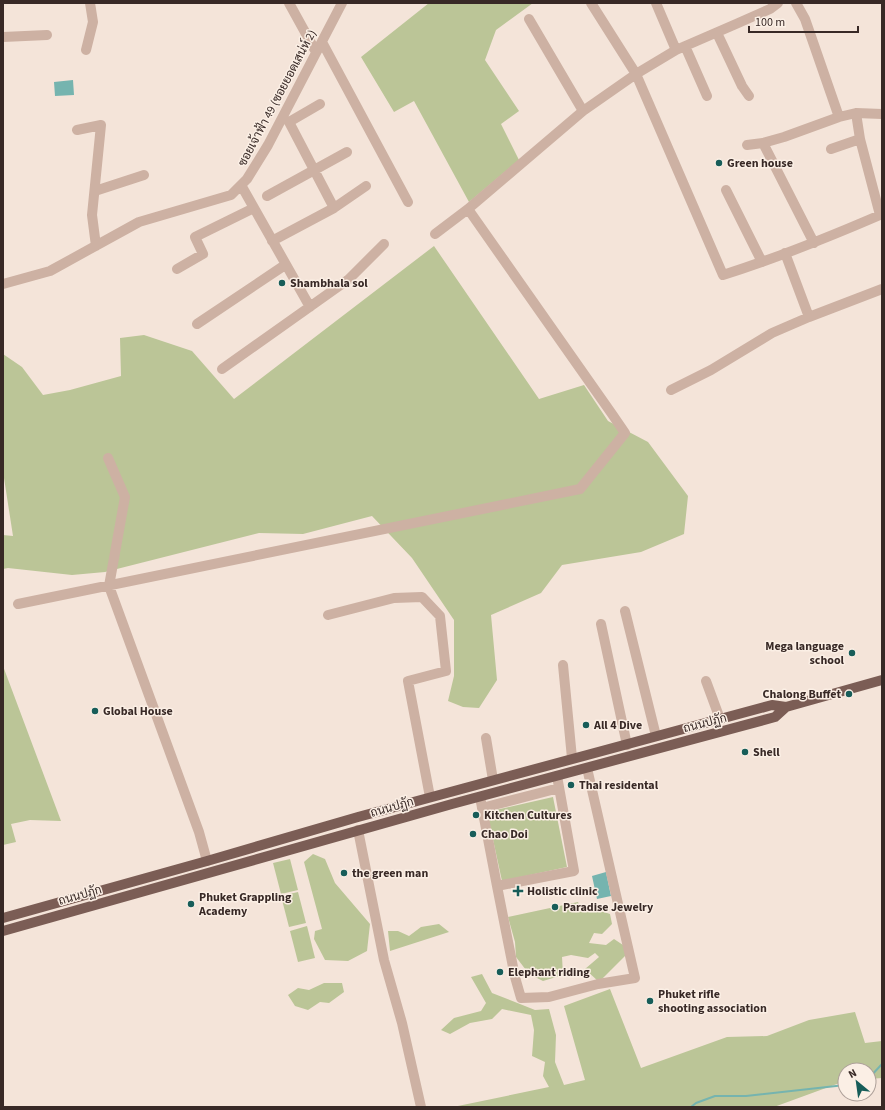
<svg xmlns="http://www.w3.org/2000/svg" width="885" height="1110" viewBox="0 0 885 1110" font-family="'Source Sans 3',Sarabun,sans-serif">
<style>
.green{fill:#bbc597}
.water{fill:#75b4af}
.lines{fill:none;stroke-linecap:round;stroke-linejoin:round}
.stream{stroke:#75b4af;stroke-width:2}
.minor{stroke:#cdb1a3;stroke-width:10}
.major{stroke:#7b5d55;stroke-width:10}
.poi-dot{fill:#175d59;stroke:#fbefe5;stroke-width:1.5}
.labels{text-anchor:middle;stroke-width:3;stroke-linejoin:round;paint-order:stroke}
.street-label{font-size:12px;fill:#382926;stroke:#fbefe5}
.poi-label{font-size:12px;font-weight:bold;fill:#382926;stroke:#fbefe5;text-anchor:start}
</style>
<rect width="100%" height="100%" fill="#f4e4d9"/>
<path class="green" d="M 429,3 L 533,3 L 496,30 L 485,60 L 519,111 L 501,124 L 519,160 L 469,202 L 414,101 L 394,112 L 361,57 Z
M 434,246 L 539,399 L 584,385 L 608,421 L 648,442 L 688,496 L 684,534 L 641,552 L 562,565 L 541,593 L 491,615 L 497,680 L 479,708 L 463,707 L 448,701 L 454,676 L 454,620 L 412,558 L 372,516 L 303,534 L 259,533 L 105,572 L 72,575 L 8,568 L 3,569 L 3,535 L 13,536 L 4,478 L 3,477 L 3,354 L 22,367 L 43,395 L 70,390 L 121,376 L 120,338 L 144,335 L 192,351 L 234,399 Z
M 3,666 L 61,821 L 30,820 L 11,824 L 16,842 L 3,845 Z
M 553,797 L 567,867 L 502,881 L 487,812 Z
M 313,854 L 325,859 L 335,883 L 370,924 L 367,951 L 348,961 L 325,960 L 314,939 L 315,931 L 322,929 L 304,862 Z
M 290,859 L 298,890 L 281,894 L 273,863 Z
M 298,892 L 306,923 L 289,927 L 281,896 Z
M 578,902 L 582,912 L 595,909 L 610,914 L 612,924 L 602,934 L 594,933 L 589,943 L 606,945 L 614,939 L 623,945 L 626,955 L 599,982 L 585,969 L 599,957 L 595,953 L 588,958 L 571,955 L 562,957 L 563,975 L 543,981 L 529,974 L 516,957 L 515,942 L 508,917 Z
M 439,924 L 449,932 L 390,951 L 388,931 L 398,931 L 409,936 L 421,927 Z
M 307,926 L 315,958 L 298,962 L 290,931 Z
M 482,974 L 492,993 L 535,1010 L 549,1009 L 556,1035 L 555,1062 L 564,1085 L 585,1080 L 564,1006 L 610,989 L 641,1068 L 727,1037 L 767,1036 L 809,1020 L 855,1012 L 865,1043 L 882,1041 L 882,1078 L 869,1079 L 869,1070 L 845,1070 L 845,1081 L 774,1107 L 453,1107 L 549,1087 L 543,1076 L 545,1062 L 532,1056 L 534,1030 L 531,1015 L 502,1009 L 492,1019 L 470,1023 L 450,1034 L 441,1030 L 454,1018 L 481,1011 L 486,1003 L 471,977 Z
M 324,983 L 342,983 L 344,992 L 329,1003 L 320,1002 L 308,1010 L 295,1006 L 288,995 L 298,988 L 309,990 Z"/>
<path class="water" d="M 73,80 L 74,95 L 55,96 L 54,82 Z
M 606,872 L 611,896 L 597,899 L 592,876 Z"/>
<g class="lines">
<path class="stream" d="M 869,1078 L 882,1064
M 691,1107 L 696,1103 L 715,1096 L 746,1096 L 845,1085"/>
<path class="minor" d="M 289,3 L 316,52
M 591,3 L 636,74 L 723,275 C 777,258 829,237 880,215 L 860,139 L 856,113
M 656,3 L 676,50
M 796,3 L 805,19 L 839,117
M 529,19 L 583,111
M 717,33 L 742,86 L 749,96
M 3,37 L 47,35
M 322,42 L 408,202
M 685,46 L 707,96
M 86,50 L 93,22 L 90,3
M 320,104 L 289,122 L 334,208
M 77,130 L 101,125 L 92,215 L 96,246
M 763,143 L 814,243
M 747,145 L 763,143 L 784,137 L 839,117 L 856,113 L 882,114
M 831,149 L 860,139
M 241,185 L 310,307
M 726,190 L 762,262
M 95,191 L 144,175
M 267,196 L 347,152
M 435,234 L 468,209
M 272,241 L 334,208 L 366,186
M 785,253 L 809,317
M 177,269 L 203,254 L 195,237 L 254,208
M 3,284 L 50,271 L 139,222 L 231,195 L 247,179 L 268,145 L 342,3
M 197,324 L 285,265
M 222,369 L 349,279 L 384,244
M 671,390 L 711,370 L 772,333 L 809,317 L 882,289
M 108,458 L 125,497 L 109,586 L 199,832 L 207,861
M 18,604 L 580,489 L 625,433 L 612,414 L 468,209 L 583,111 L 636,74 L 676,50 L 736,24 L 770,9 L 778,3
M 625,611 L 656,736
M 328,615 L 394,598 L 422,597 L 440,616 L 446,671 L 408,681 L 430,797
M 601,624 L 627,745
M 563,665 L 572,758
M 706,681 L 720,719
M 486,738 L 493,780
M 557,776 L 574,871 L 497,886 L 515,977 L 521,998 L 549,997 L 598,984 L 635,978 L 587,768
M 480,797 L 497,886
M 482,808 L 559,788
M 358,830 L 384,960 L 402,1023 L 421,1107"/>
<path class="major" d="M 3,918 L 207,861 L 358,817 L 772,705 L 786,707 L 882,680
M 3,931 L 452,804 L 775,717 L 786,707"/>
</g>
<g class="poi-dot">
<circle cx="719" cy="163" r="4"/>
<circle cx="282" cy="283" r="4"/>
<circle cx="852" cy="653" r="4"/>
<circle cx="849" cy="694" r="4"/>
<circle cx="95" cy="711" r="4"/>
<circle cx="586" cy="725" r="4"/>
<circle cx="745" cy="752" r="4"/>
<circle cx="571" cy="785" r="4"/>
<circle cx="476" cy="815" r="4"/>
<circle cx="473" cy="834" r="4"/>
<circle cx="344" cy="873" r="4"/>
<path d="M516 885h4v4h4v4h-4v4h-4v-4h-4v-4h4z"/>
<circle cx="191" cy="904" r="4"/>
<circle cx="555" cy="907" r="4"/>
<circle cx="500" cy="972" r="4"/>
<circle cx="650" cy="1001" r="4"/>
</g>
<g class="labels">
<g class="street-label">
<text transform="translate(277 98) rotate(-62)" y="4">ซอยเจ้าฟ้า 49 (ซอยยอดเสน่ห์ 2)</text>
<text transform="translate(705 723) rotate(-15)" y="4">ถนนปฏัก</text>
<text transform="translate(392 807) rotate(-16)" y="4">ถนนปฏัก</text>
<text transform="translate(80 895) rotate(-16)" y="4">ถนนปฏัก</text>
</g>
<g class="poi-label">
<text x="727" y="167">Green house</text>
<text x="290" y="287">Shambhala sol</text>
<text x="844" y="650" text-anchor="end">Mega language<tspan x="844" dy="14">school</tspan></text>
<text x="841" y="698" text-anchor="end">Chalong Buffet</text>
<text x="103" y="715">Global House</text>
<text x="594" y="729">All 4 Dive</text>
<text x="753" y="756">Shell</text>
<text x="579" y="789">Thai residental</text>
<text x="484" y="819">Kitchen Cultures</text>
<text x="481" y="838">Chao Doi</text>
<text x="352" y="877">the green man</text>
<text x="527" y="895">Holistic clinic</text>
<text x="199" y="901">Phuket Grappling<tspan x="199" dy="14">Academy</tspan></text>
<text x="563" y="911">Paradise Jewelry</text>
<text x="508" y="976">Elephant riding</text>
<text x="658" y="998">Phuket rifle<tspan x="658" dy="14">shooting association</tspan></text>
</g>
</g>
<rect width="885" height="1110" fill="none" stroke="#382926" stroke-width="8"/>
<g transform="translate(857 1082) rotate(331)"><circle r="19" fill="#fbefe5" stroke="#ada099"/>
<path d="M0-3L7 15L0 10L-7 15Z" fill="#175d59"/>
<text y="-6" font-size="11" font-weight="bold" text-anchor="middle" fill="#382926">N</text>
</g>
<path d="M749 26v6h109v-6" fill="none" stroke="#382926" stroke-width="2"/>
<text x="755" y="26" font-size="12" fill="#382926" stroke="#fbefe5" stroke-width="3" paint-order="stroke">100 m</text>
</svg>
